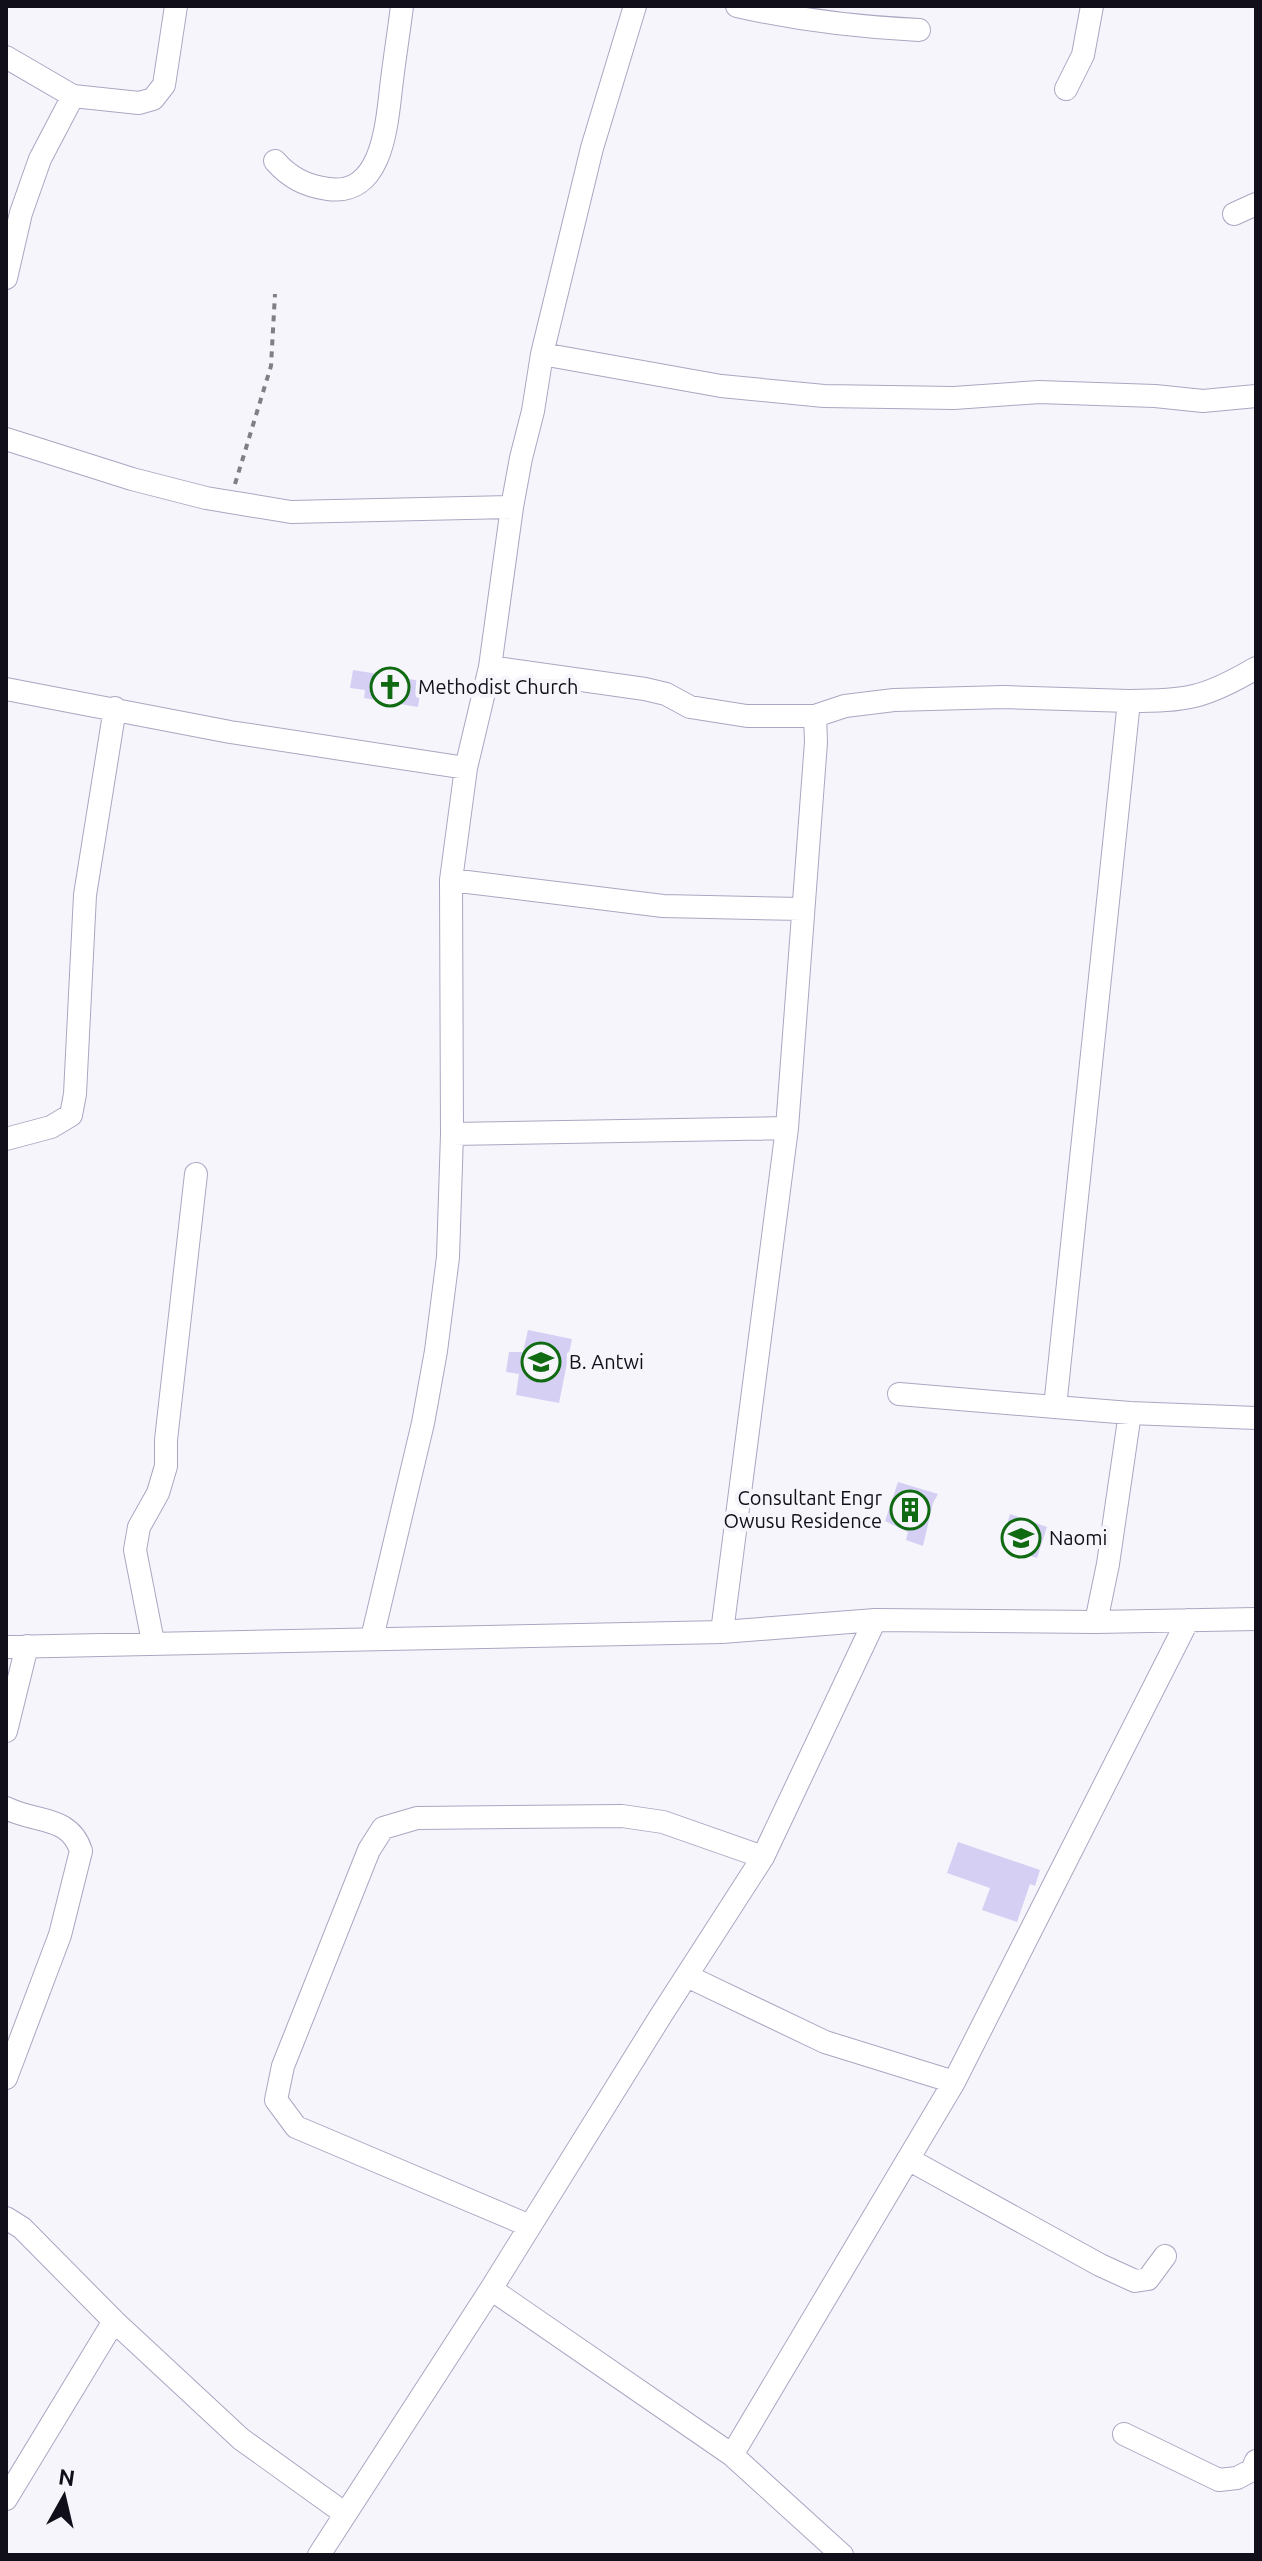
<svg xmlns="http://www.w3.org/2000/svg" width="1262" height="2561" viewBox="0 0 1262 2561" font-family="Ubuntu,sans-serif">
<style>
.building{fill:#d6cff4}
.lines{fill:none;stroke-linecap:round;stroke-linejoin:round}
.minor-casing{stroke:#aba6c2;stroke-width:24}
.path{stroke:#807e87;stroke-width:4;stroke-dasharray:6 6;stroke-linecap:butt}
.minor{stroke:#fff;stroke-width:22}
.labels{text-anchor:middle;stroke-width:8;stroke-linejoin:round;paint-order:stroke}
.poi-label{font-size:20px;fill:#110f19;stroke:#f6f5fb;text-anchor:start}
</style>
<rect width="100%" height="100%" fill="#f6f5fb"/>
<path class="building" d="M 353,670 L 422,681 L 418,707 L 364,698 L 365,690 L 350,688 Z
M 528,1330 L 572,1339 L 559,1403 L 516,1395 L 519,1374 L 506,1372 L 509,1352 L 523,1352 Z
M 898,1482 L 938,1494 L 933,1503 L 923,1546 L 906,1540 L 908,1532 L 885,1521 Z
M 1010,1514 L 1047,1527 L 1037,1558 L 1001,1546 Z
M 958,1842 L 1040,1870 L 1035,1886 L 1030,1884 L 1017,1922 L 982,1910 L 990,1888 L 947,1873 Z"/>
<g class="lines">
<g class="minor-casing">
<path id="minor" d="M 737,6 C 798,20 857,27 919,30
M 6,57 L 73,96 L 139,103 L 153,99 L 164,85 L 176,6
M 1066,89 L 1083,55 L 1092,6
M 275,161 C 290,178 306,186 328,189 C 385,197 387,118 392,80 C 395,55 399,31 402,6
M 1234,214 L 1256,204
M 6,278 L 21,213 L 40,159 L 73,96
M 542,354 L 721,386 L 824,396 L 954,398 L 1039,392 L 1155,396 L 1203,401 L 1256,396
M 6,439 L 132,479 L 206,498 L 291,512 L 512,507
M 490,667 L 645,689 L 666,694 L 690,707 L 747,716 L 815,716 L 845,706 L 894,700 L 1004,697 L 1129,701
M 1256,668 C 1205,698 1187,701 1129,701 L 1055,1407 L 1130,1413 L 1256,1418
M 6,689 L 230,732 L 466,768
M 451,880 L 663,906 L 802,909
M 452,1134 L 787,1128
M 6,1139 L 51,1127 L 71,1115 L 75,1094 L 85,895 L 115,708
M 899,1394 L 1055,1407
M 1096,1622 L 1108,1564 L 1130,1413
M 722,1632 L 787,1128 L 816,742 L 815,716
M 372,1638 L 423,1423 L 436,1351 L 448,1257 L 452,1134 L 451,880 L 466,768 L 490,667 L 512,507 L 521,458 L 533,411 L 542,354 L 592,148 L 635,6
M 153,1642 L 135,1550 L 139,1527 L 158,1493 L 166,1466 L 166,1440 L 196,1174
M 6,1647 L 722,1632 L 875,1620 L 1096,1622 L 1256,1619
M 6,1731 L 27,1646
M 6,1808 C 35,1823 70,1815 81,1851 L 60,1935 L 6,2078
M 687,1976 L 825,2042 L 954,2082 L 1188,1620
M 908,2159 L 1100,2265 L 1135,2281 L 1148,2279 L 1165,2256
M 6,2218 L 22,2228 L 114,2321 L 241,2439 L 344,2513
M 530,2226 L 296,2127 L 276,2100 L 283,2066 L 369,1850 L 383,1828 L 417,1818 L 622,1816 L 663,1822 L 763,1857
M 491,2289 L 732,2455 L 842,2555
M 1124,2434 L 1219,2480 L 1237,2478 L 1252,2470 L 1256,2461
M 732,2455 L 954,2082
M 6,2499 L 114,2321
M 319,2555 L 491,2289 L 660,2017 L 763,1857 L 875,1620"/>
</g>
<path class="path" d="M 235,484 L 271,366 L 275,294"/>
<use href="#minor" class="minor"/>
</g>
<defs>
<g id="church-ring" transform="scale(2)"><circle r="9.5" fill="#f6f5fb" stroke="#0f6a12" stroke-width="1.5"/><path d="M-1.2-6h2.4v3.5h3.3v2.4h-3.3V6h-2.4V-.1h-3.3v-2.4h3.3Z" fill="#0f6a12"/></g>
<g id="school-ring" transform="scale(2)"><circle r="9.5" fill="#f6f5fb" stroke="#0f6a12" stroke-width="1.5"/><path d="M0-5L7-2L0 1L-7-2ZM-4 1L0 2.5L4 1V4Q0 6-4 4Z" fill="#0f6a12"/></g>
<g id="building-ring" transform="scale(2)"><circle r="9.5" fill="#f6f5fb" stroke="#0f6a12" stroke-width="1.5"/><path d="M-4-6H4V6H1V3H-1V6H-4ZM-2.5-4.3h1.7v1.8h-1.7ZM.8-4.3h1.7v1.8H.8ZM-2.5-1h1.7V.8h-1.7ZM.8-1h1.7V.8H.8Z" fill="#0f6a12"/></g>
</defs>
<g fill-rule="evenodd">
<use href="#church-ring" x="390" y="687"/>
<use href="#school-ring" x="541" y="1362"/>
<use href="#building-ring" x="910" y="1510"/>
<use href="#school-ring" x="1021" y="1538"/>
</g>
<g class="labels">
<g class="poi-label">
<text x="418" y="694">Methodist Church</text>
<text x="569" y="1369">B. Antwi</text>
<text x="882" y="1505" text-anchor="end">Consultant Engr<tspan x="882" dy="23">Owusu Residence</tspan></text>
<text x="1049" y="1545">Naomi</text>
</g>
</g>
<rect width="1262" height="2561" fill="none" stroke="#110f19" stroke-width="16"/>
<g transform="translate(64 2497) rotate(8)" stroke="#f6f5fb" stroke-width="6" paint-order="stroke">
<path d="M0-6L14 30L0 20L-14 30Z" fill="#110f19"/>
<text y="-12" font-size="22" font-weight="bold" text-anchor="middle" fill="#110f19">N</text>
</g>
</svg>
